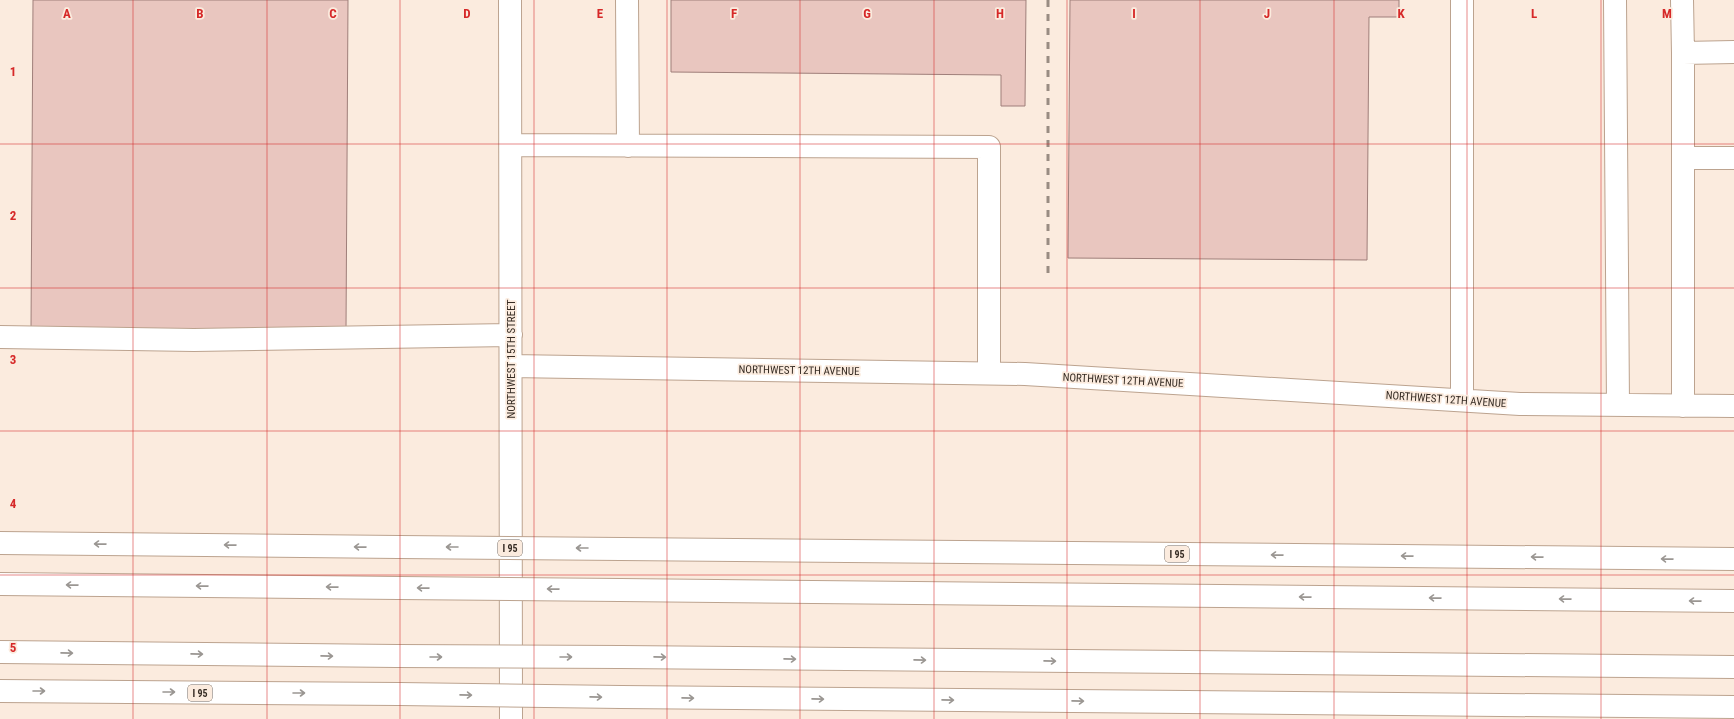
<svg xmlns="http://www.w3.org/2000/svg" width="1734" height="719" viewBox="0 0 1734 719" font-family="'Roboto Condensed',sans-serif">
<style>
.building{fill:#e9c6bf;stroke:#9f7f7a}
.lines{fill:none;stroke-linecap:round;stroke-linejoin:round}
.minor-casing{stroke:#bca38f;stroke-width:24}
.highway-casing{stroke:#bca38f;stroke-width:24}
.minor{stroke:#fff;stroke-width:22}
.highway{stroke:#fff;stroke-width:22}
.rail{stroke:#998c82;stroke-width:3;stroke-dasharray:7 7;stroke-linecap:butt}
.highway-bridge-casing{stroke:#bca38f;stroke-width:24;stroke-linecap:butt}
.highway-bridge{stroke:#fff;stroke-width:22}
.oneway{stroke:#9a9692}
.grid{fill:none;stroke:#d62828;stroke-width:1;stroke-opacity:0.55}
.labels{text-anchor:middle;stroke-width:3.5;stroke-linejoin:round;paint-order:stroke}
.shield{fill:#fbebde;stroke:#71655c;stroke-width:1}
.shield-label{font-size:10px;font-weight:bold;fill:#362c24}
.street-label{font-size:11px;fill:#362c24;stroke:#fbebde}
.grid-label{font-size:13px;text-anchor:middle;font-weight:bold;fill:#d62828;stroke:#fbebde;stroke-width:3.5;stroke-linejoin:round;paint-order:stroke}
</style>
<rect width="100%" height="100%" fill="#fbebde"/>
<path class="building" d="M 33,0 L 348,0 L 346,330 L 31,329 Z
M 671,0 L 1026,0 L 1025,106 L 1001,106 L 1001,75 L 671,72 Z
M 1070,0 L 1399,0 L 1399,17 L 1369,17 L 1367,260 L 1068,258 Z"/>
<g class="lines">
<g class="minor-casing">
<path id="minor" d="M 510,0 L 511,719
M 627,0 L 628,146
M 1615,0 L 1618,405
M 1682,0 L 1683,53
M 511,145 L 989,147 L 989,373
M 1683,158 L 1734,158
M 0,337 L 194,340 L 511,335
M 511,366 L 1025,374 L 1520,404 L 1734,406
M 1462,400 L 1462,0
M 1683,406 L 1683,53 L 1734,52"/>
</g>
<g class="highway-casing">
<path id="highway" d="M 0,543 L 399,547
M 621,549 L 1734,559
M 0,584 L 399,588
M 620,590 L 1734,601
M 0,652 L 397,656
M 621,657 L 1734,667
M 0,691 L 399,694
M 621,697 L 1734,707"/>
</g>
<use href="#minor" class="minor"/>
<use href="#highway" class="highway"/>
<path class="rail" d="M 1048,0 L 1048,273"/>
<g class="highway-bridge-casing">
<path id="highway-bridge" d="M 399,547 L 621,549
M 399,588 L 620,590
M 397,656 L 621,657
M 399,694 L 621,697"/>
</g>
<use href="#highway-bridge" class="highway-bridge"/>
</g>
<defs><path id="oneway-shaft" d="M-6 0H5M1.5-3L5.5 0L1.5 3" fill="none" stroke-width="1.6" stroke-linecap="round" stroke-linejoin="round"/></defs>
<g class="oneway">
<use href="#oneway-shaft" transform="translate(100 544) rotate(-179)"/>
<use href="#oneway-shaft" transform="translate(230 545) rotate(-179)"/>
<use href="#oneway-shaft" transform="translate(360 547) rotate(-179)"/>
<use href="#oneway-shaft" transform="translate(452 547) rotate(-180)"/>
<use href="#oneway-shaft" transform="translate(582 548) rotate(-180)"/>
<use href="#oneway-shaft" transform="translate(1277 555) rotate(-179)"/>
<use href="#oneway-shaft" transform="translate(1407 556) rotate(-179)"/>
<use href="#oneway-shaft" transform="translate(1537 557) rotate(-179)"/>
<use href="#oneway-shaft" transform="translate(1667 559) rotate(-179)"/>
<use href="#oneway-shaft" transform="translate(72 585) rotate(-179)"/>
<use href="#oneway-shaft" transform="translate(202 586) rotate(-179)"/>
<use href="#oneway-shaft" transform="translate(332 587) rotate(-179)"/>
<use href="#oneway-shaft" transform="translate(423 588) rotate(-179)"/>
<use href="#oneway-shaft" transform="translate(553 589) rotate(-179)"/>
<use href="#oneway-shaft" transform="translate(1305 597) rotate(-179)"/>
<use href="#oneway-shaft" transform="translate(1435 598) rotate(-179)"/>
<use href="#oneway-shaft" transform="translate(1565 599) rotate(-179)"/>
<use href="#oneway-shaft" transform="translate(1695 601) rotate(-179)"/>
<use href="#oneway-shaft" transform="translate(67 653) rotate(1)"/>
<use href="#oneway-shaft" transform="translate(197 654) rotate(1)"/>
<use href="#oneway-shaft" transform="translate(327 656) rotate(1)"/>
<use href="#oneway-shaft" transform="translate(436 657)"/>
<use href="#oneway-shaft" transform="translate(566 657)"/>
<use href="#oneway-shaft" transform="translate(660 657) rotate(1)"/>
<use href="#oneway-shaft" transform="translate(790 659) rotate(1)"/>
<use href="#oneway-shaft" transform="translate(920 660) rotate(1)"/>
<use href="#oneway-shaft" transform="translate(1050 661) rotate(1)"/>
<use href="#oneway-shaft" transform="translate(39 691)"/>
<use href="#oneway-shaft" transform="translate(169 692)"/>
<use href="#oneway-shaft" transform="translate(299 693)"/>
<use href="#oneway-shaft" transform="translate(466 695) rotate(1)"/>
<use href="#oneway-shaft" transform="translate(596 697) rotate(1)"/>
<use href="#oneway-shaft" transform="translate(688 698) rotate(1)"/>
<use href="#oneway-shaft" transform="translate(818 699) rotate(1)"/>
<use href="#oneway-shaft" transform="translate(948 700) rotate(1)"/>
<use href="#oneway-shaft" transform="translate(1078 701) rotate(1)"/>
</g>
<path class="grid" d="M 133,0 L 133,719M 267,0 L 267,719M 400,0 L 400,719M 534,0 L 534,719M 667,0 L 667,719M 800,0 L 800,719M 934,0 L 934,719M 1067,0 L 1067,719M 1200,0 L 1200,719M 1334,0 L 1334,719M 1467,0 L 1467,719M 1601,0 L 1601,719M 0,144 L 1734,144M 0,288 L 1734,288M 0,431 L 1734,431M 0,575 L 1734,575"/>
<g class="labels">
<g class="shield">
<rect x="498" y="540" width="24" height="16" rx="3"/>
<rect x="1165" y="546" width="24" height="16" rx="3"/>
<rect x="188" y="685" width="24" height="16" rx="3"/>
</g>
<g class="shield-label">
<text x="510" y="552">I 95</text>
<text x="1177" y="558">I 95</text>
<text x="200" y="697">I 95</text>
</g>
<g class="street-label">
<text transform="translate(511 359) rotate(-90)" y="4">NORTHWEST 15TH STREET</text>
<text transform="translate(799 370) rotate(1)" y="4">NORTHWEST 12TH AVENUE</text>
<text transform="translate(1123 380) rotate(3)" y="4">NORTHWEST 12TH AVENUE</text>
<text transform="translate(1446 399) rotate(4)" y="4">NORTHWEST 12TH AVENUE</text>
</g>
</g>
<g class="grid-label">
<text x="67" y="18">A</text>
<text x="200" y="18">B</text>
<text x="333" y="18">C</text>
<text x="467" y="18">D</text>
<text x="600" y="18">E</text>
<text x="734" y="18">F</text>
<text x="867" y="18">G</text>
<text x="1000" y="18">H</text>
<text x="1134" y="18">I</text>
<text x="1267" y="18">J</text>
<text x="1401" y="18">K</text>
<text x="1534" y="18">L</text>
<text x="1667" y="18">M</text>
<text x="13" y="76">1</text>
<text x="13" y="220">2</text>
<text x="13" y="364">3</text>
<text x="13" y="508">4</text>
<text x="13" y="652">5</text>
</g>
</svg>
